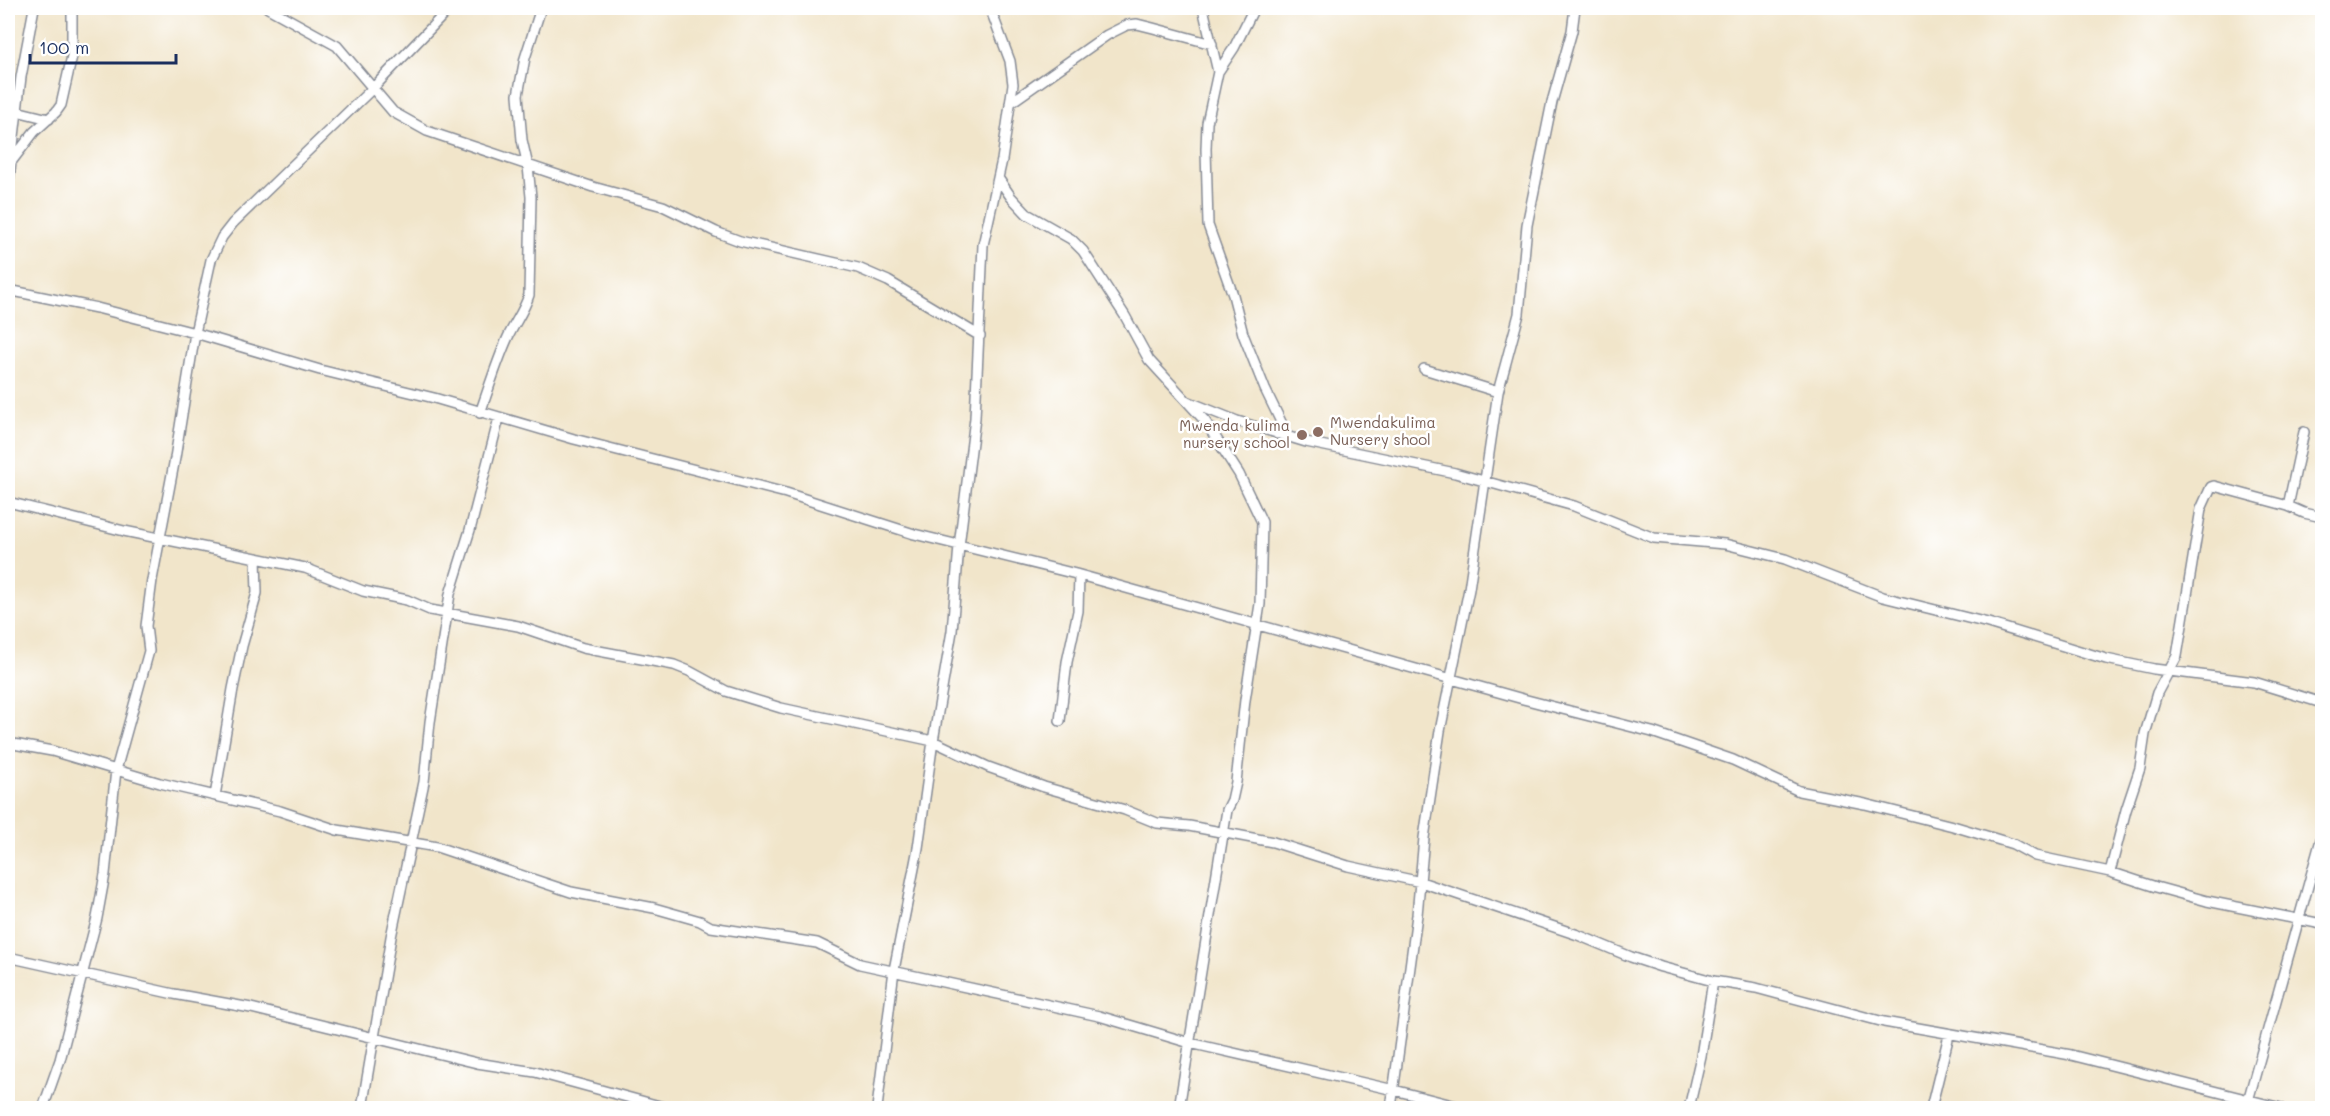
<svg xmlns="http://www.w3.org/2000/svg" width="2330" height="1116" viewBox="0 0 2330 1116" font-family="Mali,sans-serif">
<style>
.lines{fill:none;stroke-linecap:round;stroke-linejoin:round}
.minor-casing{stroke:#868a94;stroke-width:12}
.minor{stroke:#fff;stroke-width:9}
.education-dot{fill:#8d6e63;stroke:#fff;stroke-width:2}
.labels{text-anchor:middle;stroke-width:5;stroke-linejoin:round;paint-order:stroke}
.education-label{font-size:15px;fill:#785e54;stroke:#fff;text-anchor:start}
</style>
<rect width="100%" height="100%" fill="#fff"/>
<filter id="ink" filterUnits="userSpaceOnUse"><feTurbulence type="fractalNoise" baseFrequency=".0167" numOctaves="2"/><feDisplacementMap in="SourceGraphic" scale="12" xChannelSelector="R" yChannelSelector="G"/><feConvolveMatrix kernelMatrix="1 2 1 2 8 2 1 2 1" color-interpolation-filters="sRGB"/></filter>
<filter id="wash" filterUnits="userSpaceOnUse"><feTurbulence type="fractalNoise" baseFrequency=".008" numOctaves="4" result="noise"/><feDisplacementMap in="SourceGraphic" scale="24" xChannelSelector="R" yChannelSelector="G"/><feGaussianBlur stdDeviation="1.35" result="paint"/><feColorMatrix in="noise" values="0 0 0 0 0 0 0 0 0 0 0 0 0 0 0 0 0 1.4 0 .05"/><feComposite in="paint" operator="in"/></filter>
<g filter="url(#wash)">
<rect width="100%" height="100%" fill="#f1e5ca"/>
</g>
<g filter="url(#ink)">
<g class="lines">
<g class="minor-casing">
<path id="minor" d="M 268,8 L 337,46 L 393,112 L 427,131 L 593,187 L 663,206 L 716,232 L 740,241 L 858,268 L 888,281 L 980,336
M 1203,8 L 1218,72 L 1207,123 L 1206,149 L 1208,225 L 1233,295 L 1243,334 L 1265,389 L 1282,424 L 1277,434
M 1218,72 L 1234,48 L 1254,8
M 1010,103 L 1107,35 L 1127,25 L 1137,24 L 1153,28 L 1212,44
M 8,109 L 49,119
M 11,162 L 34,132 L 56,112 L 61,105 L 72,56 L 72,8
M 998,178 L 1011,197 L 1027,214 L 1071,239 L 1083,251 L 1125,316 L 1149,360 L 1205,421 L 1239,474 L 1262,522 L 1260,604 L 1245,700 L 1236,782 L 1232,800 L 1227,810 L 1179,1108
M 8,188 L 21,77 L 34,8
M 8,290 L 97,308 L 195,333 L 320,370 L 434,398 L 574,439 L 786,493 L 914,534 L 1076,574 L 1523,699 L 1652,732 L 1733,760 L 1799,791 L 1865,804 L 1953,826 L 2013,844 L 2035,856 L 2110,872 L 2156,887 L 2207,901 L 2322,924
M 1424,369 L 1498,392
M 1187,401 L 1237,421 L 1306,442 L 1455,473 L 1574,506 L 1654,538 L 1725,544 L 1785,559 L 1883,597 L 1988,623 L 2106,659 L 2154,669 L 2254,682 L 2322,703
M 480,413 C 489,388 497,361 508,337 C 515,322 524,311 529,295 L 531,197 L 528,166 L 522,140 L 518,95 L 525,58 L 541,8
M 2304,432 L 2288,506 L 2304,513 L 2322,517
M 8,502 L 124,531 L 305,568 L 363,591 L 407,600 L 430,610 L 518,626 L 583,648 L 674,665 L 689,671 L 726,691 L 781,708 L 933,741 L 988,767 L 1044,787 L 1125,810 L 1157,823 L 1189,826 L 1273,842 L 1348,866 L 1421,882 L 1578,935 L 1631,957 L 1661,967 L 1713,981 L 1756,988 L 1884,1022 L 2071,1055 L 2281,1108
M 1060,721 L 1067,662 L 1078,611 L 1079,575
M 8,743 L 52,751 L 160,783 L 280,811 L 337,830 L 437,847 L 571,892 L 654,908 L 700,921 L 711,927 L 817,943 L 860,964 L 1099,1016 L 1190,1043 L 1394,1090 L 1464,1108
M 215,796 L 233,689 L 242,646 L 257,593 L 256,558
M 2110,872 L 2126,810 L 2140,768 L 2145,734 L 2157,693 L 2177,656 L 2201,509 L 2211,487 L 2214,486 L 2288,506
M 8,957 L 174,994 L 251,1008 L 477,1063 L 535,1072 L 667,1108
M 43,1108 L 60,1060 L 97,918 L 105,874 L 116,770 L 149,651 L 146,626 L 152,580 L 175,458 L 195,333 L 211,260 L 222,237 L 233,223 L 373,88 L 450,8
M 362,1108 L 391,937 L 424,782 L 430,722 L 450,594 L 470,530 L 499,418
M 877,1108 L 894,970 L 918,848 L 933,741 L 952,631 L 959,546 L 975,418 L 983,245 L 1002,160 L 1013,84 L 1010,61 L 990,8
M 1391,1108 L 1417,915 L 1424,838 L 1440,731 L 1469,589 L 1498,392 L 1519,314 L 1527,225 L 1552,102 L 1572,31 L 1575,8
M 1689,1108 L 1701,1056 L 1713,981
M 1931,1108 L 1949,1035
M 2246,1108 L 2322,836"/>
</g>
<use href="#minor" class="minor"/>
</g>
</g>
<g class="education-dot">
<circle cx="1318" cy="432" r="6"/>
<circle cx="1302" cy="435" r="6"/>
</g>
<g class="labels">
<g class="education-label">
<text x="1330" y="428">Mwendakulima<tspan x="1330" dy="17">Nursery shool</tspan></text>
<text x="1290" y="431" text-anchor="end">Mwenda kulima<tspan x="1290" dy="17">nursery school</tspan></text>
</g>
</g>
<rect width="2330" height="1116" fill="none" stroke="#fff" stroke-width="30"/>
<path d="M30 54v9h146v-9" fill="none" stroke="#1b2f5e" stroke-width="3"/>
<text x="39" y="54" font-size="18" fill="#1b2f5e" stroke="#ffffff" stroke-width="4.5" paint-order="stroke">100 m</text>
</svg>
